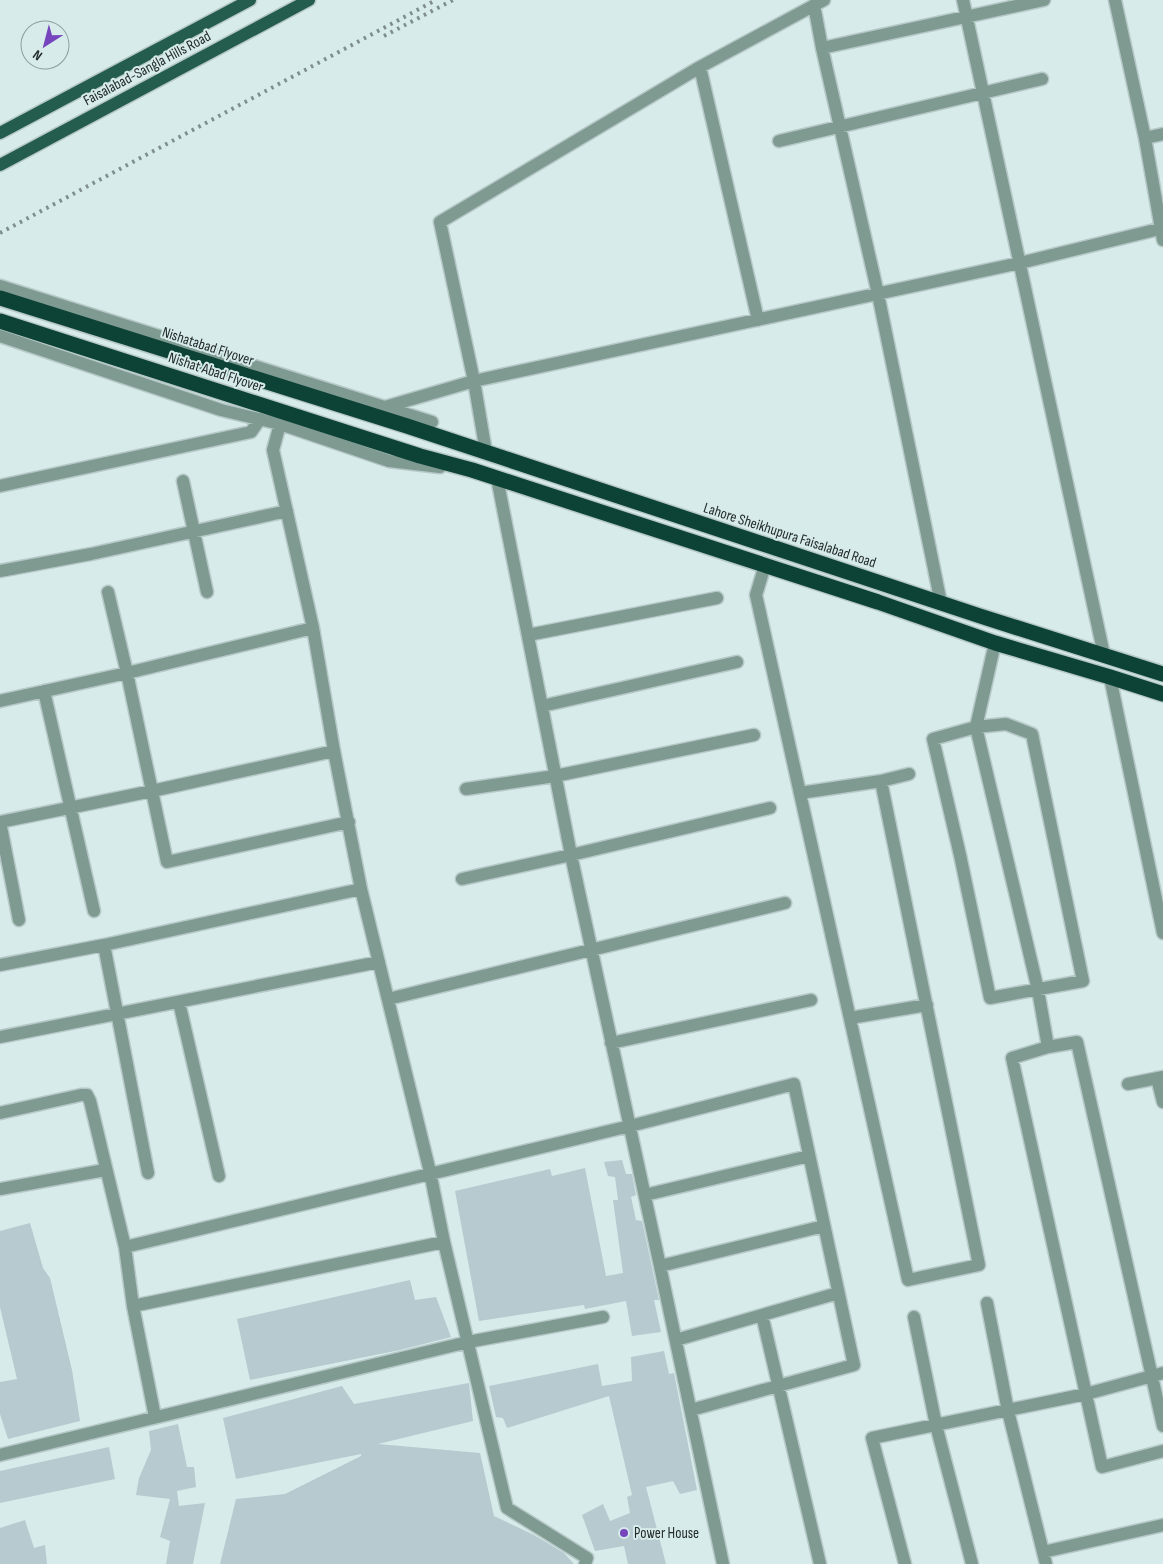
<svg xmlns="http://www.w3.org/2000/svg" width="1163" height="1564" viewBox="0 0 1163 1564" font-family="'Sofia Sans Condensed',sans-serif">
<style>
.building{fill:#b7cacf}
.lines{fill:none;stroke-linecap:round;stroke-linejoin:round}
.minor-casing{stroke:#b6c8c7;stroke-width:15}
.major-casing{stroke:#b6c8c7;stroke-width:15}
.highway-casing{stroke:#b6c8c7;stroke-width:18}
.minor{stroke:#7f9a91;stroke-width:12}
.major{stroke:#245c4d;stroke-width:12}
.highway{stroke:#0c4336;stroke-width:15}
.rail{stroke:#7f8d8d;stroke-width:4;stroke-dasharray:2.5 5;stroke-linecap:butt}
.poi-dot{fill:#7645bd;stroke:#d6ebea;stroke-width:2}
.labels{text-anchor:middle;stroke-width:4;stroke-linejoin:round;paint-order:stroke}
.street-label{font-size:15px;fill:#222a2a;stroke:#d6ebea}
.poi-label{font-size:15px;fill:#222a2a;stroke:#d6ebea;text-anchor:start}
</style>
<rect width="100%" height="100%" fill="#d6ebea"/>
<path class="building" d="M 622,1160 L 626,1174 L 632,1174 L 636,1195 L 631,1197 L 636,1220 L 642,1221 L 659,1300 L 654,1300 L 661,1332 L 632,1336 L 626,1301 L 585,1309 L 584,1305 L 479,1321 L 455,1191 L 550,1169 L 552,1176 L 585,1168 L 606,1276 L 623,1273 L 613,1200 L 618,1200 L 615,1177 L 608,1176 L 604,1162 Z
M 30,1223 L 43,1268 L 50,1278 L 72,1370 L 80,1421 L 8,1439 L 0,1414 L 0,1382 L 17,1379 L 0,1307 L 0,1231 Z
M 410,1280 L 415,1300 L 436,1297 L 451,1337 L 400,1350 L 250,1380 L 237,1319 Z
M 664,1351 L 669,1374 L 674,1373 L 697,1490 L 680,1494 L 673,1481 L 646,1487 L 666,1564 L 628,1564 L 624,1546 L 595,1551 L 582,1515 L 603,1504 L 610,1521 L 630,1513 L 627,1497 L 632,1495 L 609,1396 L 507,1428 L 503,1418 L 496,1417 L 489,1386 L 598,1364 L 602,1386 L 632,1381 L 631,1357 Z
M 469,1383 L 473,1421 L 378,1444 L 480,1453 L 494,1516 L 534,1535 L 564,1553 L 574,1564 L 220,1564 L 236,1499 L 285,1494 L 361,1456 L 361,1454 L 236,1479 L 223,1418 L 342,1386 L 354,1404 Z
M 178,1424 L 187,1467 L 194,1467 L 196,1487 L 177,1491 L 179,1506 L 205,1503 L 193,1564 L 166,1564 L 170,1541 L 160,1537 L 170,1499 L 136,1495 L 139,1478 L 151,1450 L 149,1431 Z
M 109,1447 L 115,1479 L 0,1503 L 0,1471 Z
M 25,1520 L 34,1548 L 45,1545 L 47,1564 L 0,1564 L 0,1528 Z"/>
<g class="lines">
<g class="minor-casing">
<path id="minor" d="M 963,0 L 1104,655
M 1115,0 L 1145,138 L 1163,240
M 814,5 L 822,48 L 878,294 L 941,603
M 822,48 L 1044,0
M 700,67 L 758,320
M 1145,138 L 1163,134
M 779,141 L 1042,79
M 0,286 L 432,422
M 0,336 L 221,410 L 280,424 L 389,461 L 440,467
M 385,407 L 474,381 L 1020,263 L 1163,228
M 280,424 L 273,450 L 313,628 L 334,751 L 361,889 L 430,1172 L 444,1242 L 507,1508 L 587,1558 L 585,1564
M 486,452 L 474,381 L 440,222 L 700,67 L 824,0
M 497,478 L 571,855 L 660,1266 L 723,1564
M 183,481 L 207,592
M 0,486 L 251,432 L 260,419
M 765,565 L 756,595 L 908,1280 L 979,1265 L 881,781
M 0,571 L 91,554 L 287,511
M 313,628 L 127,673 L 167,862 L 349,822
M 528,635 L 717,598
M 995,643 L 976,727 L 1038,990 L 1048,1047 L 1077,1042 L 1163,1426
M 1110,677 L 1163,933
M 44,691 L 94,911
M 0,701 L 127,673 L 108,592
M 542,706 L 737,662
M 1006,724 L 1032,734 L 1083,981 L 990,998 L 960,855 L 933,739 L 976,727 Z
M 466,789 L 555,776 L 754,735
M 800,793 L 881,781 L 909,774
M 0,822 L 152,791 L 334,751
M 0,822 L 19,920
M 462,879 L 571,855 L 770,808
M 104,945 L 148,1173
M 0,965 L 104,945 L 361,889
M 388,999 L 785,903
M 179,1002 L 219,1176
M 850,1018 L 927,1005
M 0,1037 L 379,962
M 611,1043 L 811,1000
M 1048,1047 L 1012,1058 L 1102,1467 L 1163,1451
M 1157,1078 L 1163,1102
M 1128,1084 L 1163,1077
M 0,1113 L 81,1095 L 87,1095 L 90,1101 L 125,1247 L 133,1306 L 155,1417
M 0,1189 L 105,1170
M 645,1195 L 809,1156
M 125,1247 L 630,1126 L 794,1084 L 854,1365 L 691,1410
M 660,1266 L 824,1226
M 987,1303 L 1008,1411 L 1046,1564
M 133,1306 L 444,1242
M 762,1315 L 820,1564
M 914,1317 L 936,1425 L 972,1564
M 676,1340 L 838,1293
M 0,1455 L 468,1342 L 603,1317
M 1043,1552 L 1163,1525
M 905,1564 L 872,1438 L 1086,1394 L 1163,1373"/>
</g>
<g class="major-casing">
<path id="major" d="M 0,133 L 250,0
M 0,165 L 309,0"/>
</g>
<g class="highway-casing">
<path id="highway" d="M 0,298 L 407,426 L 980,616 L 1163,674
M 0,321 L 420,456 L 472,470 L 878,602 L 995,643 L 1110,677 L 1163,694"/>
</g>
<use href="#minor" class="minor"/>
<use href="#major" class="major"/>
<use href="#highway" class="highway"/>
<path class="rail" d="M 384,36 L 453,0
M 0,233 L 436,0"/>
</g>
<circle class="poi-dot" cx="624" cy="1533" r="5"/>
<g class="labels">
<g class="street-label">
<text transform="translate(147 68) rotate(-28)" y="5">Faisalabad-Sangla Hills Road</text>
<text transform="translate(208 346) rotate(18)" y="5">Nishatabad Flyover</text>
<text transform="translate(216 372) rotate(18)" y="5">Nishat Abad Flyover</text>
<text transform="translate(790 535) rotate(18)" y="5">Lahore Sheikhupura Faisalabad Road</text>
</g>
<g class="poi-label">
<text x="634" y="1538">Power House</text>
</g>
</g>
<g transform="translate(45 45) rotate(216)"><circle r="24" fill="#d6ebea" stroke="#8e9e9d"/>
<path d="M0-4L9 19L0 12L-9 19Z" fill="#7645bd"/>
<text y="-8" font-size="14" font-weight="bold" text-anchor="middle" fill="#222a2a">N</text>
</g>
</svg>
